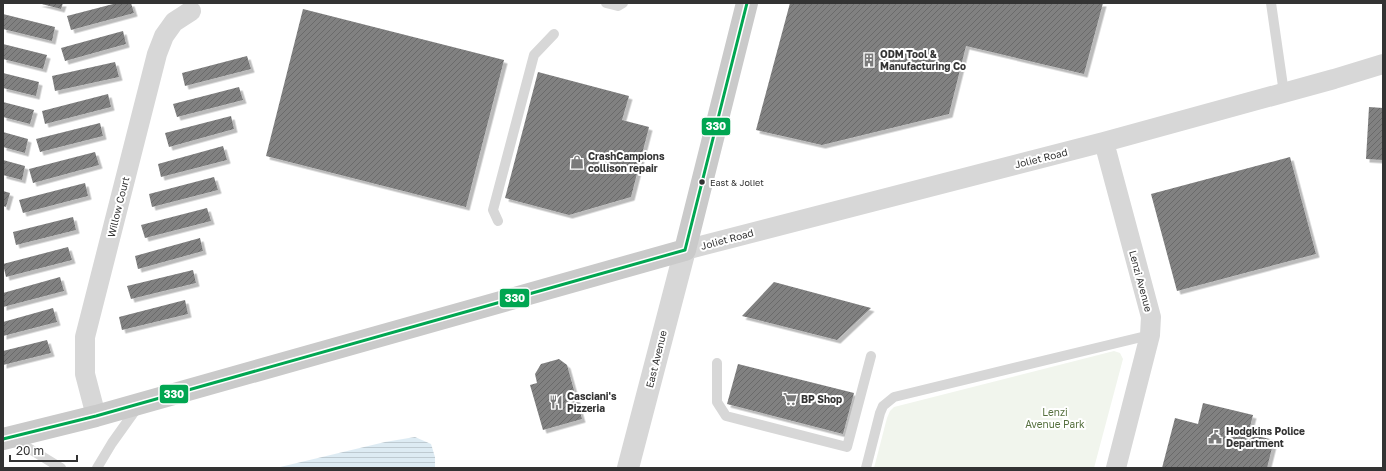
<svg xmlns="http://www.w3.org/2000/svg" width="1386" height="471" viewBox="0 0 1386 471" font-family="'Golos Text',sans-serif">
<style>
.green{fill:#f1f5ed}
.water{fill:url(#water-rules)}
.building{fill:url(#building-hatch);filter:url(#shadow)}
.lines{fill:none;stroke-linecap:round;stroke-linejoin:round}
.service{stroke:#d7d7d7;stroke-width:10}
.minor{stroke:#d7d7d7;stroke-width:20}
.tertiary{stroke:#d7d7d7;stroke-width:22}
.primary{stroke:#cacaca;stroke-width:22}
.bus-1-casing{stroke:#fff;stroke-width:6}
.bus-1{stroke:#00a651;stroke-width:3}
.bus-dot{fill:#333;stroke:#fff;stroke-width:1.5}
.labels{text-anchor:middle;stroke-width:4;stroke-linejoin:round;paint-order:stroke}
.bus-label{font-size:9px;fill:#333;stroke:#fff;text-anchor:start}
.poi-label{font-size:10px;font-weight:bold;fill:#333;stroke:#fff;text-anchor:start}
.street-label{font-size:10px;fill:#333;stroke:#fff}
.park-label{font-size:10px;fill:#56703f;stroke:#fff}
.line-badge{stroke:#fff;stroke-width:1.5}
.badge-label{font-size:11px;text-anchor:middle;font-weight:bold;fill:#fff}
</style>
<defs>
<pattern id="water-rules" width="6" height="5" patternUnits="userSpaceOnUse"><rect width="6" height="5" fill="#ddebf3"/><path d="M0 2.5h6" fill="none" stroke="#becad1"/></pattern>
<pattern id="building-hatch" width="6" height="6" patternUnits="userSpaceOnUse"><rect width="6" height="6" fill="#818181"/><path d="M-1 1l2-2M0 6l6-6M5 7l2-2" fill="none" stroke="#6a6a6a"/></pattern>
<filter id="shadow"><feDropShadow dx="3.5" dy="3.5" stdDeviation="0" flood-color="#0004"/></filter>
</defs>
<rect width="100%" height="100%" fill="#fff"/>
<path class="green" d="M 1114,351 L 1120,353 L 1123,359 L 1094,468 L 874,468 L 887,418 L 890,411 L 894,407 Z"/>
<path class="water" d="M 415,437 L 431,444 L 435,457 L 435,468 L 276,468 L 385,442 Z"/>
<path class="building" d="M 38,3 L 63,3 L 61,9 Z
M 117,3 L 131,3 L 134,13 L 71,30 L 67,16 Z
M 790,3 L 1103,3 L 1084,74 L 966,46 L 949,114 L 822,145 L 756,130 Z
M 303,9 L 504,60 L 466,207 L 266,156 Z
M 3,14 L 55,27 L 52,41 L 3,29 Z
M 123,31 L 126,44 L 65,61 L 61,48 Z
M 3,44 L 47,55 L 43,69 L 3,59 Z
M 247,56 L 251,69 L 185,86 L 182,73 Z
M 115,62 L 119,77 L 55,91 L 52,76 Z
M 538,72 L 629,96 L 622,120 L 649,127 L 631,197 L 569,215 L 505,198 Z
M 3,73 L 39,82 L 36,96 L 3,88 Z
M 239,87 L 243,100 L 177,117 L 173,104 Z
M 108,94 L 111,107 L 45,124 L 42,111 Z
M 3,102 L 34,110 L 30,124 L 3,117 Z
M 1369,107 L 1383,108 L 1383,160 L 1366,159 Z
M 231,116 L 234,129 L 169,147 L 165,133 Z
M 100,123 L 103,136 L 40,152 L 36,139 Z
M 3,132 L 28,139 L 25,153 L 3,147 Z
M 223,146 L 227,160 L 161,177 L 158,164 Z
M 95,152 L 99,165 L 33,183 L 29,169 Z
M 1290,157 L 1316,254 L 1177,291 L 1151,194 Z
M 3,160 L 25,166 L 22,180 L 3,175 Z
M 214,177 L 218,190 L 152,207 L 149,194 Z
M 85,183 L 88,196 L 23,213 L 19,200 Z
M 3,191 L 10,193 L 6,207 L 3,206 Z
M 207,208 L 211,221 L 145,238 L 141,225 Z
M 73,217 L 76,230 L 16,245 L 13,232 Z
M 200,238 L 203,251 L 138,269 L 135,256 Z
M 68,247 L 72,260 L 6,277 L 3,264 Z
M 193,270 L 196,283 L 131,299 L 127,286 Z
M 60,277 L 64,291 L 3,307 L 3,293 Z
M 774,282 L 871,308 L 837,340 L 742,316 Z
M 185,300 L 188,314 L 122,330 L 119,317 Z
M 53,308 L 57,322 L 3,336 L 3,322 Z
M 47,340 L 51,353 L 3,365 L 3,351 Z
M 559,359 L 567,365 L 582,419 L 543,430 L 530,385 L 537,383 L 535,374 L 541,364 Z
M 738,364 L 854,393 L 843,434 L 727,404 Z
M 1203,403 L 1253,415 L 1248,434 L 1274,440 L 1267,468 L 1162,468 L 1175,418 L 1198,424 Z"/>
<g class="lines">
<path class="service" d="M 606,3 L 618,6 L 623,3
M 1271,3 L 1284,93
M 498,221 L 493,210 L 534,55 L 554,34
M 717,363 L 717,402 L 726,416 L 847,447 L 871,356
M 12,438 L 61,468
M 97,468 L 112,443 L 137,408
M 866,468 L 880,413 L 883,406 L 894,397 L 1150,335"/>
<path class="minor" d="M 1104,142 L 1151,317 L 1150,335 L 1116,468
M 685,250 L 1104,142 L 1334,79 L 1383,64
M 96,416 L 85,374 L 85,337 L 157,54 L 164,36 L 174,22 L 191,11"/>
<path class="tertiary" d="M 628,468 L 685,250"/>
<path class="primary" d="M 3,439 L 96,416 L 685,250 L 747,3"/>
<g class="bus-1-casing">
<path id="bus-1" d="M 685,250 L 747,3
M 3,439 L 96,416 L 685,250"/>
</g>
<use href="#bus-1" class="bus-1"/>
</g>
<defs>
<g id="building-bare" transform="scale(1.08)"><path d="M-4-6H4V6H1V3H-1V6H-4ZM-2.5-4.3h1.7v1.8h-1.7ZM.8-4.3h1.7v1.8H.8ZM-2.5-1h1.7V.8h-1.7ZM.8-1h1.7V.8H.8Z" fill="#7a7a7a" stroke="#fff" stroke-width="2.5" paint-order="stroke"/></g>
<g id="shop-bare" transform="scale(1.08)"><path d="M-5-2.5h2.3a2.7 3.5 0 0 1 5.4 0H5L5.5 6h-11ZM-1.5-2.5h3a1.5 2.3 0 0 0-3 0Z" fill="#7a7a7a" stroke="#fff" stroke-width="2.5" paint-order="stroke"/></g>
<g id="supermarket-bare" transform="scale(1.08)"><path d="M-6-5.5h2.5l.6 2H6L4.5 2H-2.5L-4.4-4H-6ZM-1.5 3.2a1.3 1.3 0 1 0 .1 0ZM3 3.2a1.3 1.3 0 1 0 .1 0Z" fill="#7a7a7a" stroke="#fff" stroke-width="2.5" paint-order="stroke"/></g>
<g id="restaurant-bare" transform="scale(1.08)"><path d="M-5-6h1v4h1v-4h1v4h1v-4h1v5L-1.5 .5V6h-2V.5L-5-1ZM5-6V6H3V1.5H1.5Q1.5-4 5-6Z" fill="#7a7a7a" stroke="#fff" stroke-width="2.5" paint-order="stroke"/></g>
<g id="civic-bare" transform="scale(1.08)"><path d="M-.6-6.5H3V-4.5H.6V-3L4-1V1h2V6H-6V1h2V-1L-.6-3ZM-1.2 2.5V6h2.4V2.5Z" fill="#7a7a7a" stroke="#fff" stroke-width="2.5" paint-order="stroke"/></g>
</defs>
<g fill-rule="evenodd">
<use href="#building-bare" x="869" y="60"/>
<use href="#shop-bare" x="577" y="162"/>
<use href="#supermarket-bare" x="790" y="399"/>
<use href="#restaurant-bare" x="556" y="402"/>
<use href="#civic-bare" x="1215" y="437"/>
</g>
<circle class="bus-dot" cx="702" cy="182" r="3.5"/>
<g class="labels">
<g class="bus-label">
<text x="710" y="186">East &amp; Joliet</text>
</g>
<g class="poi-label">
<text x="880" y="58">ODM Tool &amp;<tspan x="880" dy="12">Manufacturing Co</tspan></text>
<text x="588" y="160">CrashCampions<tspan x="588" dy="12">collison repair</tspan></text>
<text x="567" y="400">Casciani's<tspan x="567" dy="12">Pizzeria</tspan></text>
<text x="801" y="403">BP Shop</text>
<text x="1226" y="435">Hodgkins Police<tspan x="1226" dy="12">Department</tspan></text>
</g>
<g class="street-label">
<text transform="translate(1041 158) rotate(-14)" y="4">Joliet Road</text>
<text transform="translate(118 207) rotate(-76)" y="4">Willow Court</text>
<text transform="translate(727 239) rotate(-15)" y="4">Joliet Road</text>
<text transform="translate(1141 281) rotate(75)" y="4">Lenzi Avenue</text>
<text transform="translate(656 359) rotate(-76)" y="4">East Avenue</text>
</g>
<g class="park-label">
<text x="1055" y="416">Lenzi<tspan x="1055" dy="12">Avenue Park</tspan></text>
</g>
</g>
<g class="line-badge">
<rect x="701" y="117" width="30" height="19" rx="4" fill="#00a651"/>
<rect x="499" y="288" width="31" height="20" rx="4" fill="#00a651"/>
<rect x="159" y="384" width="30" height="20" rx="4" fill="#00a651"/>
</g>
<g class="badge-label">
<text x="716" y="130">330</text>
<text x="515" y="302">330</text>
<text x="174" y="398">330</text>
</g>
<rect width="1386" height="471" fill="none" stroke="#333333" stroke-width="8"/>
<path d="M10 455v6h67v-6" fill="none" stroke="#333333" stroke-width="2"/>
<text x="16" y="455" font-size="12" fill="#333333" stroke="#ffffff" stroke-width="3" paint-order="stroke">20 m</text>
</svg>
